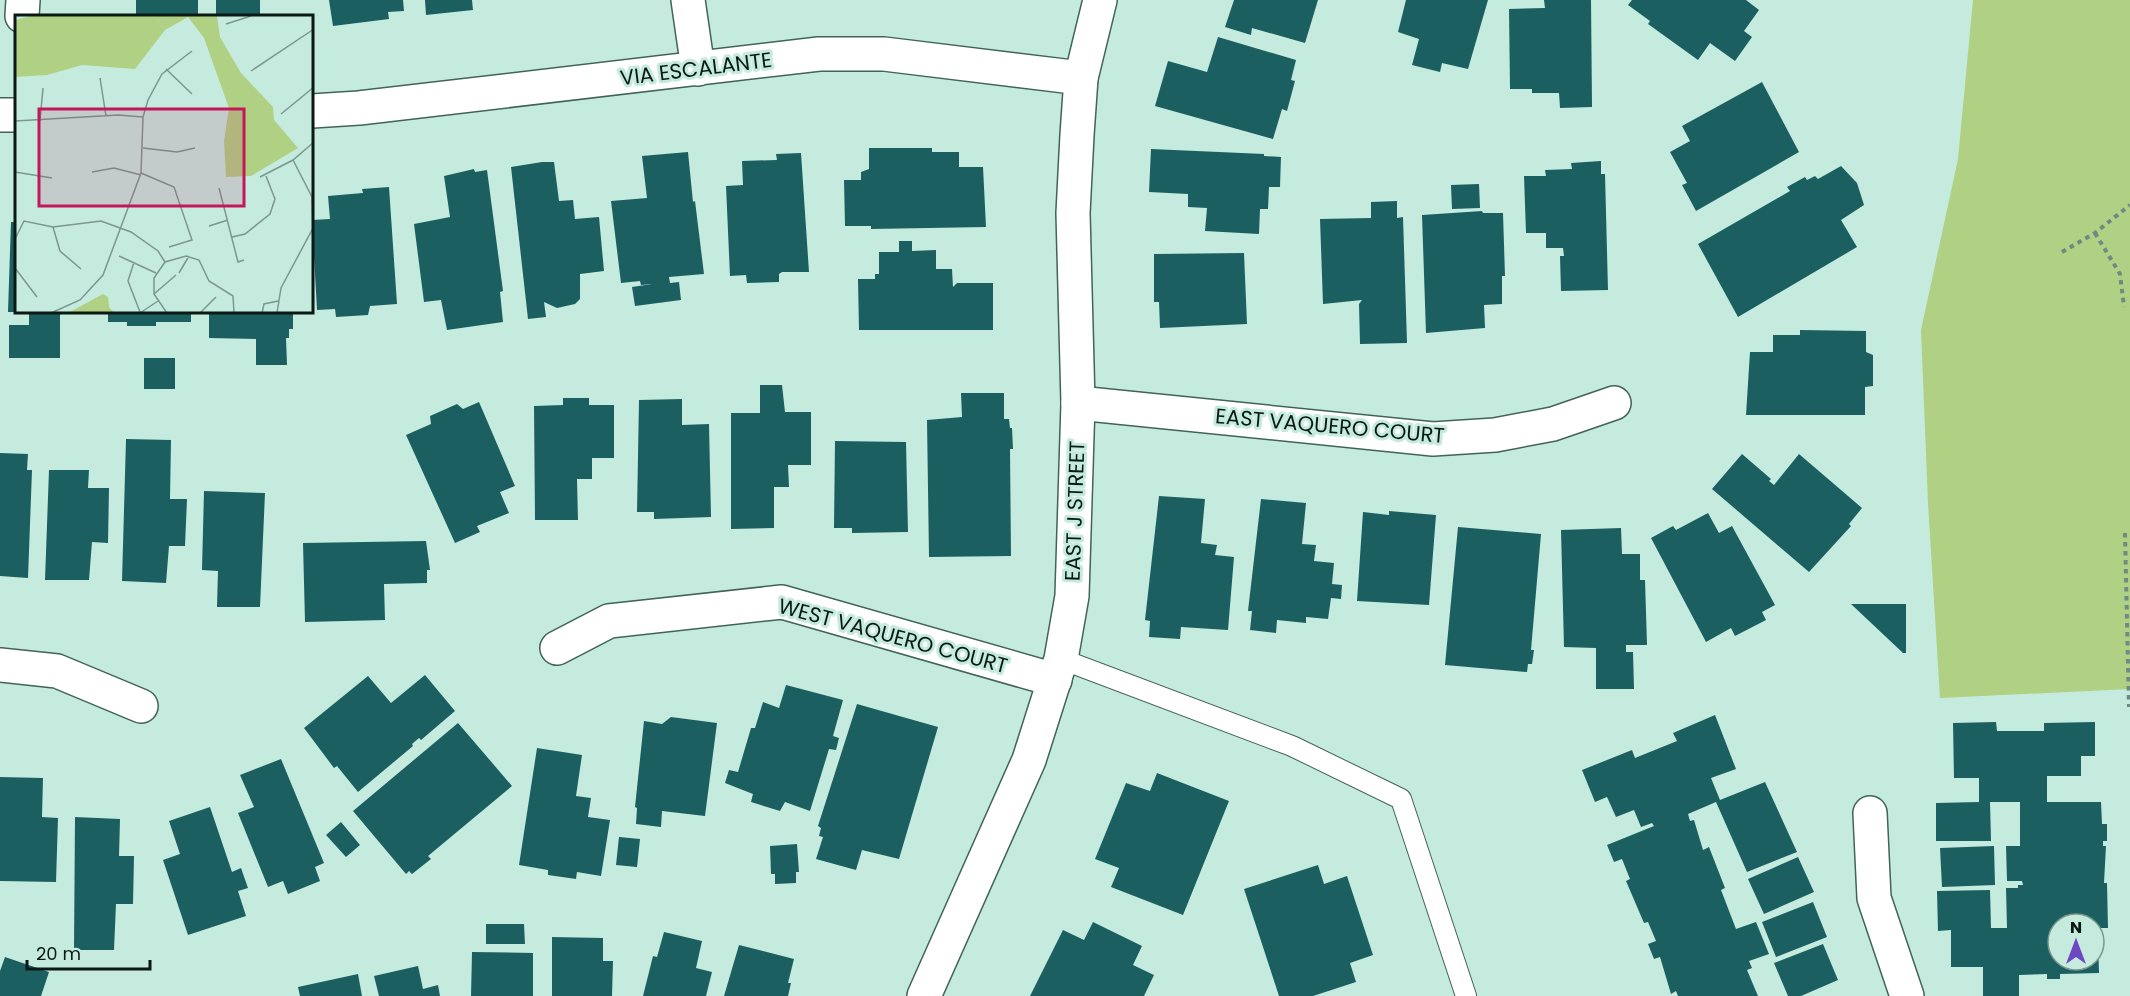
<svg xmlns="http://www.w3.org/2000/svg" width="2130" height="996" viewBox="0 0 2130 996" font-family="Poppins,sans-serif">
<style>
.park{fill:#b0d183}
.building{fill:#1c5f61}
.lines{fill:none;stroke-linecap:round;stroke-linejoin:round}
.service-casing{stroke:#41635a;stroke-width:22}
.minor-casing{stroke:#41635a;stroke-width:36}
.tertiary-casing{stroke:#41635a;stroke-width:36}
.path{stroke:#6f8a82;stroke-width:4;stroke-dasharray:4.5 4.5;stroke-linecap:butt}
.service{stroke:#fff;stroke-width:20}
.minor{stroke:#fff;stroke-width:33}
.tertiary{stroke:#fff;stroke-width:33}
.labels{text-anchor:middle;stroke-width:6;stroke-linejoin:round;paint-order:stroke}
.street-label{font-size:21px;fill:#0b1915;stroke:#c5ebdf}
.inset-road{fill:none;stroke:#7b978e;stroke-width:1.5}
.view{fill:#c2185b;fill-opacity:0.15;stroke:#c2185b;stroke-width:3}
.inset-edge{fill:none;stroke:#0b1915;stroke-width:3}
</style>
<rect width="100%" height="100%" fill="#c5ebdf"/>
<path class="park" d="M 1973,0 L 2130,0 L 2130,689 L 1940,698 L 1928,503 L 1921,330 L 1958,159 Z"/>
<path class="building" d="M 136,0 L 198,0 L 198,16 L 136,16 Z
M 216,0 L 260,0 L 260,16 L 216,16 Z
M 329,0 L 403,0 L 404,11 L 388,12 L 389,19 L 333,26 Z
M 425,0 L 472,0 L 473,10 L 426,15 Z
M 1234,0 L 1318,0 L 1305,43 L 1252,28 L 1251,35 L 1225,27 Z
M 1406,0 L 1488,0 L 1468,69 L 1442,63 L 1440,72 L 1412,65 L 1419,39 L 1398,32 Z
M 1544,0 L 1591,0 L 1592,107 L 1560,108 L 1559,93 L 1532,93 L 1532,89 L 1510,89 L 1509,9 L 1545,8 Z
M 1632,0 L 1746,0 L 1759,10 L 1744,31 L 1752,37 L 1735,61 L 1710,43 L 1698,60 L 1648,24 L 1650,21 L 1628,5 Z
M 1218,37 L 1296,60 L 1291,80 L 1295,81 L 1287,111 L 1282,109 L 1273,139 L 1155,106 L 1168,61 L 1207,72 Z
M 1762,82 L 1799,152 L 1696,211 L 1682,185 L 1687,183 L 1670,152 L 1690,141 L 1682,126 Z
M 869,148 L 932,148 L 932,152 L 959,152 L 959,167 L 983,167 L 986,227 L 871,229 L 871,226 L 845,226 L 844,180 L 861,180 L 861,172 L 869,169 Z
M 1151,149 L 1264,154 L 1264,156 L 1281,157 L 1280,187 L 1269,187 L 1268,209 L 1260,209 L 1259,234 L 1205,231 L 1207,208 L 1188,207 L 1188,194 L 1149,192 Z
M 688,152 L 693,202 L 695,201 L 704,274 L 669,277 L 670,283 L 679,282 L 681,300 L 635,306 L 632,287 L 652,284 L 641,285 L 640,281 L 621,283 L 611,201 L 647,198 L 642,156 Z
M 801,153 L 809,272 L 782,272 L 779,274 L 779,282 L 747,283 L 746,275 L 730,276 L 726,186 L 743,185 L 742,161 L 777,160 L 776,154 Z
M 1601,161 L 1601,174 L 1605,174 L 1608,290 L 1561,291 L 1560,256 L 1564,256 L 1563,248 L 1546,248 L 1546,233 L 1526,233 L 1524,176 L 1546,176 L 1545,170 L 1572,169 L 1571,163 Z
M 542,162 L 554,162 L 559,201 L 573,200 L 575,219 L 599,217 L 604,271 L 580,274 L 580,299 L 575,304 L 557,308 L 544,302 L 546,317 L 528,319 L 511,167 Z
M 1841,166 L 1857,183 L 1864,205 L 1841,220 L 1857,247 L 1738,317 L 1698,244 L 1790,191 L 1787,187 L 1805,177 L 1807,180 L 1815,176 L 1818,179 Z
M 474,169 L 475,172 L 487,170 L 503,291 L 500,292 L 503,322 L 447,330 L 441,300 L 424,302 L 414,224 L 450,217 L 444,176 Z
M 1479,184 L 1480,208 L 1452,209 L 1451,185 Z
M 389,187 L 397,304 L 370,306 L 368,315 L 336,317 L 335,309 L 317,310 L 312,220 L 330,219 L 328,196 L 363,193 L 362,189 Z
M 1397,201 L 1397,218 L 1403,217 L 1407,343 L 1360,344 L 1359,304 L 1362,300 L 1323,304 L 1320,219 L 1371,218 L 1371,202 Z
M 1482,211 L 1483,213 L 1503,213 L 1505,276 L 1502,276 L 1502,304 L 1484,305 L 1485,328 L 1426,333 L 1422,215 Z
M 11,222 L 16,222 L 16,312 L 8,312 Z
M 899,241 L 912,241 L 912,251 L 936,250 L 936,269 L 952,269 L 953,287 L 957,283 L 993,283 L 993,330 L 859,330 L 858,279 L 875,279 L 875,274 L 879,274 L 879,252 L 899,252 Z
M 1244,253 L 1247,324 L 1160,328 L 1159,302 L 1154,302 L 1154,254 Z
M 29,312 L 62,312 L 60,315 L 60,358 L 9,358 L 9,325 L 29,325 Z
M 108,312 L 191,312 L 191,322 L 156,322 L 156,326 L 127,326 L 127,322 L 108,322 Z
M 209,312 L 293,312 L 293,329 L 289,329 L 289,338 L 286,338 L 287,365 L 256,365 L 256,339 L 209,338 Z
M 1800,330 L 1866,331 L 1866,352 L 1873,355 L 1873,386 L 1865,387 L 1865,415 L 1746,415 L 1750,352 L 1773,352 L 1773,335 L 1800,335 Z
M 144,358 L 175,358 L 175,389 L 144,389 Z
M 760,385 L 782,385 L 785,412 L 811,412 L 811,465 L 788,465 L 789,487 L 774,487 L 774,528 L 731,529 L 731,413 L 760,413 Z
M 961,393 L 1004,393 L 1004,419 L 1009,419 L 1010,428 L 1012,428 L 1013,449 L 1010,449 L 1011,556 L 929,557 L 927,420 L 962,417 Z
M 563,398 L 589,398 L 589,405 L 614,405 L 614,458 L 592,458 L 592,479 L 577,479 L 578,520 L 535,520 L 534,406 L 563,405 Z
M 682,399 L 682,425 L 709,424 L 711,517 L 654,519 L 654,512 L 637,512 L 639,400 Z
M 479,402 L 515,486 L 500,492 L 509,513 L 477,526 L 480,532 L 455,543 L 406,435 L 431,424 L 430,416 L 457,404 L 463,409 Z
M 126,439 L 171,440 L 170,499 L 187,499 L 185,546 L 169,546 L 166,583 L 122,581 Z
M 835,441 L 906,442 L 908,532 L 852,533 L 852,528 L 834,528 Z
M 0,453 L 28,454 L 27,470 L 32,470 L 28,578 L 0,576 Z
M 1742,454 L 1771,479 L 1769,481 L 1774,485 L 1799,454 L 1862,508 L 1849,524 L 1851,526 L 1809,572 L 1712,489 Z
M 49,470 L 89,470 L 88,488 L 109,488 L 108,543 L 92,542 L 89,580 L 45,580 Z
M 204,491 L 265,493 L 260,607 L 217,607 L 218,571 L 202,570 Z
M 1159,496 L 1205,499 L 1201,543 L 1217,545 L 1215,555 L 1234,557 L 1228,630 L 1181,627 L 1180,639 L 1149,637 L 1150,621 L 1145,620 Z
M 1261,499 L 1306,503 L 1302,544 L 1316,545 L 1314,561 L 1334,563 L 1332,584 L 1342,585 L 1341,599 L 1331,598 L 1328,619 L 1306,617 L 1306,623 L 1277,620 L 1276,633 L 1250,630 L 1252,611 L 1248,611 Z
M 1389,511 L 1436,515 L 1429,605 L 1357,601 L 1363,512 L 1389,515 Z
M 1708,513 L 1719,533 L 1732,526 L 1775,605 L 1762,612 L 1766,620 L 1735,636 L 1731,628 L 1706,642 L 1651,538 L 1673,526 L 1676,530 Z
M 1458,527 L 1541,534 L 1531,650 L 1534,650 L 1532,664 L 1528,664 L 1527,672 L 1445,665 Z
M 1621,528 L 1622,554 L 1640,554 L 1640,580 L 1645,580 L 1647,645 L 1626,645 L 1626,652 L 1633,652 L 1634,689 L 1596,689 L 1596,648 L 1564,647 L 1561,530 Z
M 426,541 L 430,570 L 427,570 L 427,583 L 384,584 L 385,620 L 305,622 L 303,543 Z
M 1851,604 L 1906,604 L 1906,653 L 1903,653 Z
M 425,675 L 455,711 L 421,740 L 419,738 L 412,744 L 413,746 L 358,792 L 337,766 L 334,768 L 304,728 L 368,676 L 391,703 Z
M 786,685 L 843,700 L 833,736 L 839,738 L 836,750 L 829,749 L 810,811 L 785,802 L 780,811 L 751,802 L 753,794 L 725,783 L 729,770 L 738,772 L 751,728 L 755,728 L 763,702 L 779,708 Z
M 857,704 L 938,727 L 899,859 L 862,850 L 856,870 L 816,859 L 823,837 L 819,836 L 821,828 L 818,826 Z
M 1715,715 L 1736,769 L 1711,778 L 1720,800 L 1765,782 L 1797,852 L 1747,872 L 1716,802 L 1688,814 L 1690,821 L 1694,820 L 1703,850 L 1709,847 L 1725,888 L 1721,890 L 1736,929 L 1756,922 L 1769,954 L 1749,961 L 1752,968 L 1747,970 L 1758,996 L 1678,996 L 1676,991 L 1671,994 L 1660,957 L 1654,959 L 1648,944 L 1656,941 L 1648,922 L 1644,923 L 1626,881 L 1630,879 L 1622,859 L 1614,862 L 1607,845 L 1654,826 L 1652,823 L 1641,827 L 1634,810 L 1616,817 L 1607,797 L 1595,802 L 1582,770 L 1632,750 L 1635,758 L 1677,741 L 1673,733 Z
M 671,717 L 717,723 L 705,816 L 662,811 L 661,827 L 636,824 L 637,808 L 635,807 L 644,721 L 662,724 Z
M 1996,722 L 1997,731 L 2044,731 L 2044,723 L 2095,722 L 2095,756 L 2081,756 L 2081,776 L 2047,776 L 2047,802 L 2101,802 L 2102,824 L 2107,824 L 2107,841 L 2103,841 L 2103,846 L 2106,846 L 2104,883 L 2107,883 L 2108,928 L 2094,928 L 2094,924 L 2058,924 L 2058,960 L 2094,960 L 2094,939 L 2098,939 L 2099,973 L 2060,974 L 2060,979 L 2047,979 L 2047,974 L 2019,975 L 2019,996 L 1983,996 L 1983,967 L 1951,967 L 1951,930 L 1938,931 L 1937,891 L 1990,890 L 1991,928 L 2007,928 L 2006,888 L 2018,888 L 2018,885 L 2023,885 L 2022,881 L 2007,881 L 2006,846 L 2020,846 L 2020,802 L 1990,802 L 1991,841 L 1936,841 L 1936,803 L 1979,802 L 1979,778 L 1954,778 L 1953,723 Z
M 458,723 L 512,786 L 428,856 L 431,859 L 412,874 L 409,871 L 406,874 L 353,811 Z
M 537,748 L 582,755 L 576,796 L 591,798 L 588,817 L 610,820 L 601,876 L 577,872 L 576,879 L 548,875 L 548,870 L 519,865 Z
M 281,759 L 324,863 L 315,867 L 320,881 L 288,894 L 283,881 L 268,887 L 238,813 L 254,807 L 240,775 Z
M 1157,773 L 1229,801 L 1183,915 L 1111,887 L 1119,868 L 1095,859 L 1126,783 L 1150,791 Z
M 0,777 L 43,778 L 42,817 L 58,818 L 56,882 L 0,881 Z
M 210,807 L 232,872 L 241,868 L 248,888 L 238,891 L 246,916 L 188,935 L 163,860 L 180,854 L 169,821 Z
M 75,817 L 120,819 L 119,856 L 134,856 L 133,904 L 116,904 L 114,950 L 74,950 Z
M 341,822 L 360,845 L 346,857 L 326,835 Z
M 619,837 L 640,839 L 637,867 L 616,865 Z
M 797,844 L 799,872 L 796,872 L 796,883 L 775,884 L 775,874 L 771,874 L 770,846 Z
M 1994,846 L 1995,885 L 1942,887 L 1940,848 Z
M 1798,857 L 1814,892 L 1764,914 L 1748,879 Z
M 1318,865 L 1324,884 L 1347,876 L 1373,955 L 1350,963 L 1356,982 L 1313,996 L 1279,996 L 1244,889 Z
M 1813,902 L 1827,937 L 1776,957 L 1762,922 Z
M 1093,922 L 1142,946 L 1133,965 L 1154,975 L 1144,996 L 1030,996 L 1063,930 L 1084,940 Z
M 486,924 L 524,924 L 525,944 L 486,944 Z
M 664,932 L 702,941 L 696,968 L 712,972 L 706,996 L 643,996 L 653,956 L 657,957 Z
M 552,937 L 603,938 L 603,961 L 613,961 L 612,996 L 552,996 Z
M 1823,944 L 1838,980 L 1801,996 L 1788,996 L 1774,963 Z
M 739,945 L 794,959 L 788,983 L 791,983 L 788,996 L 724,996 Z
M 472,952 L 533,953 L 533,996 L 471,996 Z
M 5,957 L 49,972 L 41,996 L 0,996 L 0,971 Z
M 418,966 L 423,989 L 438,985 L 440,996 L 379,996 L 374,976 Z
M 358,974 L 362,996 L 300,996 L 298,987 Z"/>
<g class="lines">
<g class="service-casing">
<path id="service" d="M 1061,659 L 1292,746 L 1401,799 L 1466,996"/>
</g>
<g class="minor-casing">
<path id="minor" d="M 688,0 L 698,69
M 22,16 L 23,0
M 312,111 L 359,108 L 819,54 L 884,54 L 1081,78
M 0,115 L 16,115
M 1078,403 L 1433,439 L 1495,435 L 1553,424 L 1614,403
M 557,648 L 609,621 L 782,602 L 1055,680
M 0,665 L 57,671 L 141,706
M 1870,813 L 1874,898 L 1907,996"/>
</g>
<g class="tertiary-casing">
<path id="tertiary" d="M 924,996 L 1029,760 L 1061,659 L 1072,596 L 1078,403 L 1073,213 L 1077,135 L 1081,78 L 1100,0"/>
</g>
<path class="path" d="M 2095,233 L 2120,274 L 2124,307
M 2062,252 L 2095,233 L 2130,205
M 2125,533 L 2129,707"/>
<use href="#service" class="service"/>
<use href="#minor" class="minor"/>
<use href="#tertiary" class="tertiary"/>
</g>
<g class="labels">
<g class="street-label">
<text transform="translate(696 69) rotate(-7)" y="7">VIA ESCALANTE</text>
<text transform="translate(1330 426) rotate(5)" y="7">EAST VAQUERO COURT</text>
<text transform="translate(1075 511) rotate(-88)" y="7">EAST J STREET</text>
<text transform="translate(893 636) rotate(15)" y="7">WEST VAQUERO COURT</text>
</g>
</g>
<g transform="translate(15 15)">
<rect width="298" height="298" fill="#c5ebdf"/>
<path d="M 16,1 L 140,1 L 150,15 L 120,54 L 67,50 L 32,60 L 0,62 L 0,5 Z" fill="#b0d183"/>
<path d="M 140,1 L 202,1 L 205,22 L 226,58 L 258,92 L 259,105 L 283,133 L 236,161 L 211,162 L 209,126 L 214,93 L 189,23 L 173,2 L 150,15 ZM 88,279 L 93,282 L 94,292 L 99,298 L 53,298 Z" fill="#b0d183"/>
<path class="inset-road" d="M 211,9 L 236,1M 151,54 L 177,79M 236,56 L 299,14M 85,63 L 91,101M 266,99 L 299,72M 0,106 L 103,100 L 128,102M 25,106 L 28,73M 128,133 L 162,137 L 180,133M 0,157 L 37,163M 77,157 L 99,153 L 126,160M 126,158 L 159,172 L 177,225 L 154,232M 245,162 L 278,145 L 299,127M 204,173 L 223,247 L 229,245M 194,211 L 213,205M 38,212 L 45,236 L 66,254M 217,222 L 230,219 L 255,199 L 260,184 L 251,161M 0,224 L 9,206 L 38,212 L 86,206 L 116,217 L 143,236 L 150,247M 104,241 L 141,258M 119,247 L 113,266 L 125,297M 0,253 L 22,282M 164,258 L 174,241M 139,279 L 161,260M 36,298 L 65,285 L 88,260 L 126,158 L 128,102 L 133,85 L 147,59 L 177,36M 125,298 L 143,286M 152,298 L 139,279 L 139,263 L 150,247 L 171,241 L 184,245 L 194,266 L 218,281 L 219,298M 185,298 L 201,282M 247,298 L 249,289 L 263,286M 262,298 L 266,273 L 298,213 L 297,182 L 278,145"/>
<path class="view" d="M 24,94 L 229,94 L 229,191 L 24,191 Z"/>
<rect width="298" height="298" class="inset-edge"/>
</g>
<g transform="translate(2076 942)"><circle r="28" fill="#c5ebdf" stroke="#7b978e" stroke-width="1.5"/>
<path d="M0-4.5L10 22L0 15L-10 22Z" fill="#6d48c1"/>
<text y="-9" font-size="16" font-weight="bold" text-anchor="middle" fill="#0b1915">N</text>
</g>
<path d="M27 960v9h123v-9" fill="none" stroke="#0b1915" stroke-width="3"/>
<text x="36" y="960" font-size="18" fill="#0b1915" stroke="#c5ebdf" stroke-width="4.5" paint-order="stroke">20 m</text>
</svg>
